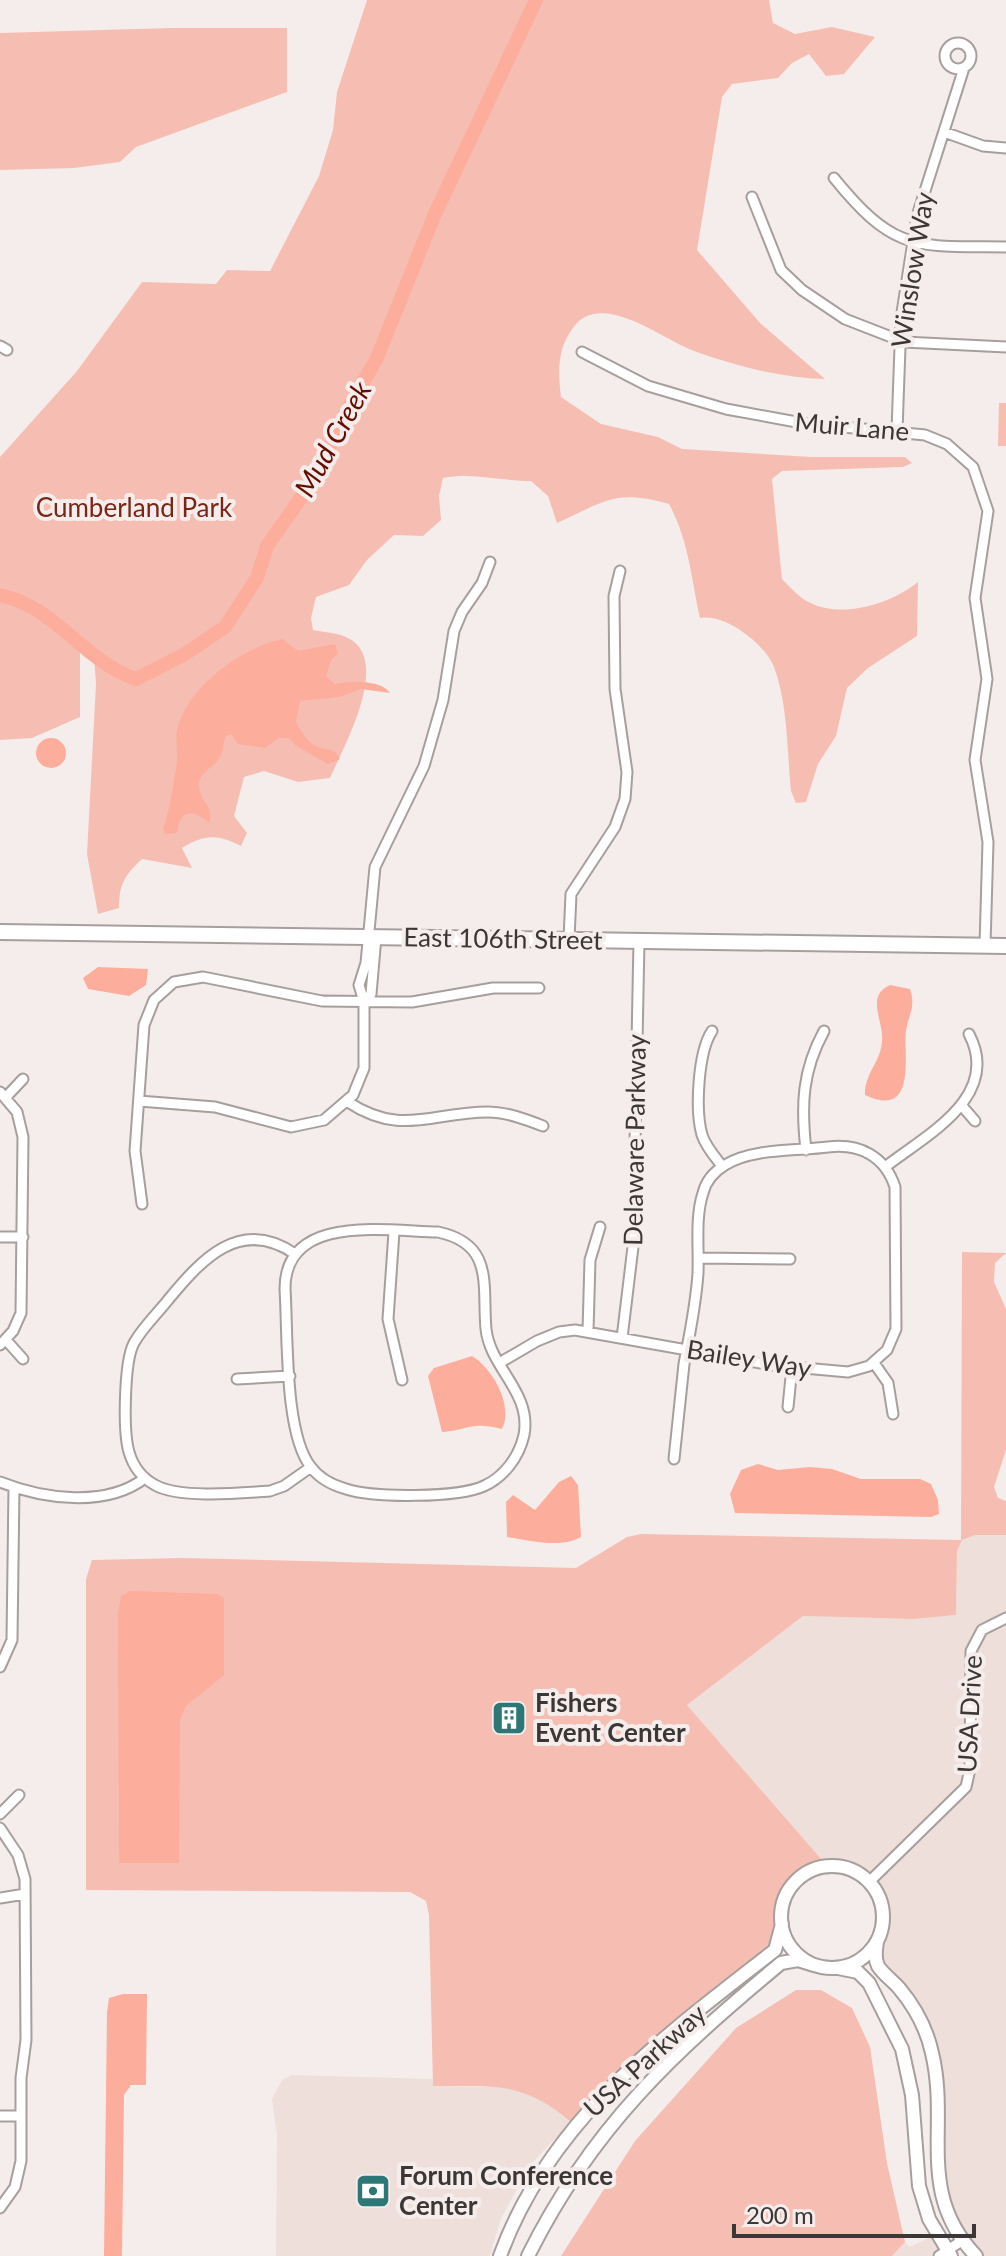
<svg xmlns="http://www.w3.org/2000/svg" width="1006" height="2256" viewBox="0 0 1006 2256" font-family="Lato,sans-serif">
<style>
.built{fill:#eedfdb}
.green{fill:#f6beb2}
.water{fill:#fdad9c}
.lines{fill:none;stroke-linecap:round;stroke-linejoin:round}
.river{stroke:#fdad9c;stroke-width:14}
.minor-casing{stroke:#a69f9d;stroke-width:13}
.tertiary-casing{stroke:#a69f9d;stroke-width:16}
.secondary-casing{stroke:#a69f9d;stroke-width:18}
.minor{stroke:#fff;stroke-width:9}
.tertiary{stroke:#fff;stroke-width:12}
.secondary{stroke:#fff;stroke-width:14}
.labels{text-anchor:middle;stroke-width:8;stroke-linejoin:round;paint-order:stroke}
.street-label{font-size:26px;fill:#3a3736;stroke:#f5edeb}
.park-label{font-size:26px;fill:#7a2515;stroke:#f5edeb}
.poi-label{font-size:26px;font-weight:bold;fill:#3a3736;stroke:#f5edeb;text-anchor:start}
.water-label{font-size:28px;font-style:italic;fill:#650e00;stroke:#f5edeb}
</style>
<rect width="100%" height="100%" fill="#f5edeb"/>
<path class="built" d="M 974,1535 L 1006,1535 L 1006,2256 L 982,2256 L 959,2226 L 945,2193 L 942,2069 L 923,2013 L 882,1962 L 890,1911 L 881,1886 L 853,1862 L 822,1860 L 687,1705 L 803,1616 L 914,1619 L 956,1615 L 957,1551 L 962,1540 Z
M 292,2075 L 432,2079 L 434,2086 L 514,2087 L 535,2095 L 571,2122 L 531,2164 L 501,2218 L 490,2256 L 276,2256 L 277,2135 L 272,2099 L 282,2080 Z
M 930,2237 L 946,2256 L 892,2256 L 905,2242 L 910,2247 Z"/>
<path class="green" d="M 367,0 L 769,0 L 773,23 L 795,34 L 832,27 L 875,37 L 844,74 L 826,76 L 809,54 L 792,63 L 778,78 L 732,84 L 722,97 L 697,250 L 761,324 L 825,379 C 781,378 736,366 694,351 C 661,339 601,289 573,328 C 557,349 558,372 561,397 L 601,424 L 658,437 L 682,449 L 811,457 L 905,457 L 912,463 L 903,467 L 782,471 L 772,479 L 782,579 C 789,586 797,595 805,600 C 838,621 891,604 918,582 L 917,636 L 868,668 L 847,688 L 836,736 L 818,764 L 806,802 L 796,803 L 791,791 C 787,752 788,704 774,667 C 765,644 725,613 700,618 C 691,578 689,541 669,504 C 615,489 606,501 557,523 L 548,496 L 531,481 C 500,481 472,472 443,478 L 439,496 L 441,520 L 423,536 L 394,535 L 367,560 L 349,585 L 316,597 L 311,618 L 313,630 C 324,632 340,633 350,639 C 391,663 343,748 330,778 L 298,782 L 264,771 L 244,777 L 234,816 L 247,833 L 241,846 C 218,834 204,834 182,848 L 192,868 L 142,859 C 125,875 119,884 119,908 L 98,914 L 87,854 L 96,684 L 94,656 L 80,651 L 80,717 L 32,738 L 0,740 L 0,457 L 77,371 L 142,282 L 216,284 L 227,270 L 270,271 L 319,176 L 333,130 L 337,92 Z
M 171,28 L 287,28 L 287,92 L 136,147 L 120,162 L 74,168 L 0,170 L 0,33 Z
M 999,403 L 1006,403 L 1006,446 L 998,446 Z
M 962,1252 L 1006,1253 L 995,1263 L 994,1282 L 1006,1309 L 1006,1450 L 994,1487 L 998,1498 L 1006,1501 L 1006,1535 L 975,1535 L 962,1540 L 957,1551 L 956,1615 L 914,1619 L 803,1616 L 687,1705 L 822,1860 C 777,1877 777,1900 773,1943 L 602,2088 L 571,2122 C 521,2080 495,2087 433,2086 L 429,1915 L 426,1901 L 410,1892 L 86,1890 L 86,1579 L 92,1560 L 183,1558 L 576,1568 L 627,1537 L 641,1534 L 961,1540 Z
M 796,1990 L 821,1990 L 852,2008 L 870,2047 L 887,2163 L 905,2242 L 892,2256 L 561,2256 L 635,2141 L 736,2028 Z"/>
<path class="water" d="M 282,639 L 298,651 L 335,644 L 338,654 L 331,660 L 326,676 L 335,684 C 350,680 382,680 390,693 L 361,689 L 339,697 L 300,701 L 296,722 C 301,731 308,743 318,747 C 329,751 334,747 340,759 L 328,764 L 296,746 L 289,738 L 279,738 L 265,748 L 238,744 L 231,734 L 226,736 C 223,742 224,748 221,755 C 216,768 199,770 199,786 C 199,801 215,806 209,823 C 195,810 180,807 177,833 L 165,834 L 163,829 C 170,809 174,783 177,761 C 178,751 175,739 177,730 C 187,687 241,648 282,639 Z
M36 753a15 15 0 1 1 30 0a15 15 0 1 1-30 0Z
M 98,967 L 148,969 L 146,985 L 129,996 L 88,989 L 83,978 Z
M 890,985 L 910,989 C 916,1007 909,1013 906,1031 C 903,1053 918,1120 865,1095 C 864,1074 881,1062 882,1041 C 884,1021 865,996 890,985 Z
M 472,1356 C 492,1368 514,1405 502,1429 C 471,1421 469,1430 442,1432 L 428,1376 L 434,1368 Z
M 758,1464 L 778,1470 L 810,1467 L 832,1469 L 861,1479 L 920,1479 L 931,1484 L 938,1500 L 939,1514 L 931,1517 L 735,1513 L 730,1494 L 741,1470 Z
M 571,1476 L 578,1485 L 581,1537 C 560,1549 530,1540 507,1537 L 506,1502 L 513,1495 L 535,1510 L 559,1482 Z
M 130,1591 L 218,1594 L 224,1598 L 224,1675 L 186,1706 L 180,1720 L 179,1863 L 119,1863 L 118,1613 L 121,1596 Z
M 123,1994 L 147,1994 L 146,2085 L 131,2085 L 124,2095 L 122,2256 L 104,2256 L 107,2012 L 109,1998 Z"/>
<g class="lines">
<path class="river" d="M 0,595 C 57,607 80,659 136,679 L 185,654 L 225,627 L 257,578 L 267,546 L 315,478 L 345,414 L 377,358 L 434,216 L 536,0"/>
<g class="minor-casing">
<path id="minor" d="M945 56a13 13 0 1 1 26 0a13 13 0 1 1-26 0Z
M 944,132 L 983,146 L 1006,148
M 834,178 C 895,253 915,246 1006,247
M 752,197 L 781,270 L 802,290 L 845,319 L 904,342 L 1006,347
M 0,346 L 7,350
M 582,352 L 648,386 L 726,409 L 802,423 L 925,435 L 947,444 L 973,467 L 988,511 L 975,598 L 987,679 L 975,760 L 988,842 L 985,945
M 897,431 L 901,319 L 917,216 L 964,68
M 569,939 L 571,894 L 615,827 L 625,799 L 627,772 L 615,689 L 614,596 L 620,571
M 364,1002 L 371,994 L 376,937
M 712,1031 C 698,1052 695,1110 702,1135 C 706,1147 715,1157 722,1166
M 0,1092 L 17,1112 L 23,1137 L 21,1313 L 13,1331 L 0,1345
M 6,1097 L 23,1079
M 139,1101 L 215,1107 L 291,1127 L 324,1120 L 353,1095 L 364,1068 L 364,1002 L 359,985 L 366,963 L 375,867 L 424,766 L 443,700 L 454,631 L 462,612 L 482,583 L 490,562
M 348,1102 C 401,1137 432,1112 488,1112 C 506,1112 525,1119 543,1126
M 962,1106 L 975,1121
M 806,1150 C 801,1106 802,1071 824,1031
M 885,1167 C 926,1135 1002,1097 969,1034
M 142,1204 L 135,1151 L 144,1025 L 154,1000 L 174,982 L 203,977 L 322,1001 L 412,1002 L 493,988 L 539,988
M 394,1232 L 388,1319 L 402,1380
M 438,1232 C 495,1244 482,1286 486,1329 C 490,1368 532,1392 524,1435 C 519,1457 504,1477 484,1486 C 458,1498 374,1498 346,1489 C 332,1485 319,1478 311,1467 C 284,1434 288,1333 285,1289 C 285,1213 386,1231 438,1232 Z
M 0,1237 L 23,1237
M 295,1254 C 240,1216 201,1260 168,1300 C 157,1314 142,1328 134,1343 C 124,1361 123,1432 129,1452 C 133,1466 142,1478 155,1485 C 179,1499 242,1493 270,1491 L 284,1486 L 311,1467
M 699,1258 L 790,1259
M 588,1331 L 590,1260 L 600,1227
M 622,1338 L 633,1247 L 639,941
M 6,1340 L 23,1359
M 501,1362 L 537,1341 L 559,1332 L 575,1330 L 771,1365 L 848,1372 L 869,1366 L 887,1350 L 896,1329 L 895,1187 C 885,1156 859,1143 828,1147 C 797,1151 752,1148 725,1165 C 715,1171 706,1181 703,1193 C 695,1217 699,1247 698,1273 C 696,1304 690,1333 684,1364 L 674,1459
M 874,1363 L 888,1383 L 893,1414
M 237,1379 L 290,1376
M 788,1407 L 792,1367
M 0,1482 C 43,1499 106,1508 145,1478
M 0,1667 L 12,1640 L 14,1487
M 0,1814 L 19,1795
M 0,1828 L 18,1855 L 25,1879 L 26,2040 L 21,2078 L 21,2161 L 15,2187 L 0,2208
M 869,1882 L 966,1787 L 970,1769 L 971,1651 L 982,1630 L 1006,1618
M 0,1898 L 25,1894
M 0,2116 L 20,2116
M 939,2256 L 963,2240"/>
</g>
<g class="tertiary-casing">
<path id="tertiary" d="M781 1917a51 51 0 1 1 102 0a51 51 0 1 1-102 0Z
M 877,1942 C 876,1950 874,1958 878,1966 C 883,1974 893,1981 899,1988 C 915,2007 927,2030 932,2053 C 950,2128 915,2192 976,2256
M 838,1968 L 858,1972 L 869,1983 L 902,2049 L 912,2095 L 919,2186 L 929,2219 L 951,2256
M 500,2256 C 550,2118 664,2037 775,1950 L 782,1924
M 528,2256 C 592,2127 673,2053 781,1963 L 798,1960 L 814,1965"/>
</g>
<g class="secondary-casing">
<path id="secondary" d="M 0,932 L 1006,946"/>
</g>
<use href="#minor" class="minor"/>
<use href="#tertiary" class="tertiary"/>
<use href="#secondary" class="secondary"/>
</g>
<defs>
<g id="building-square" transform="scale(1.8)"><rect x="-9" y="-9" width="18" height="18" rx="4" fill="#2d7776" stroke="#f5edeb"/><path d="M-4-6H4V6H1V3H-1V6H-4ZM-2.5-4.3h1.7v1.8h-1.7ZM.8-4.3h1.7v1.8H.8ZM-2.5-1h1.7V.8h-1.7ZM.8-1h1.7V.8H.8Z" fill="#fff"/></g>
<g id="bank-square" transform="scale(1.8)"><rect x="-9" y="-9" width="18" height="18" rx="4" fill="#2d7776" stroke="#f5edeb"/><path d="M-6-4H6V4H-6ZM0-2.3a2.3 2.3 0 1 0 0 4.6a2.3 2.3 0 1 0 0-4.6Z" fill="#fff"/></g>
</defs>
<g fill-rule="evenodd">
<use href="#building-square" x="509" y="1718"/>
<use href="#bank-square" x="373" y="2191"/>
</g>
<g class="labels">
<g class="street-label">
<text transform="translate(913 270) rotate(-81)" y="9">Winslow Way</text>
<text transform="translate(852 427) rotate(5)" y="9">Muir Lane</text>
<text transform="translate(503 939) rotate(1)" y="9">East 106th Street</text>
<text transform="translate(635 1140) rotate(-89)" y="9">Delaware Parkway</text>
<text transform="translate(749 1359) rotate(9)" y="9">Bailey Way</text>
<text transform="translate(970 1714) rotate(-87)" y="9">USA Drive</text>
<text transform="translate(645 2061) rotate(-42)" y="9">USA Parkway</text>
</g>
<g class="park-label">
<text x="134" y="517">Cumberland Park</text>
</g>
<g class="poi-label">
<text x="535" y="1712">Fishers<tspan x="535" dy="30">Event Center</tspan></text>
<text x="399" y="2185">Forum Conference<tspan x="399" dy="30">Center</tspan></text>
</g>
<g class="water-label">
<text transform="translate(333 439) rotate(-61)" y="10">Mud Creek</text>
</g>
</g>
<path d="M734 2224v12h240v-12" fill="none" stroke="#3a3736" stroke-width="4"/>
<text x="746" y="2224" font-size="24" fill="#3a3736" stroke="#f5edeb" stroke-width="6" paint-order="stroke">200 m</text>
</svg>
